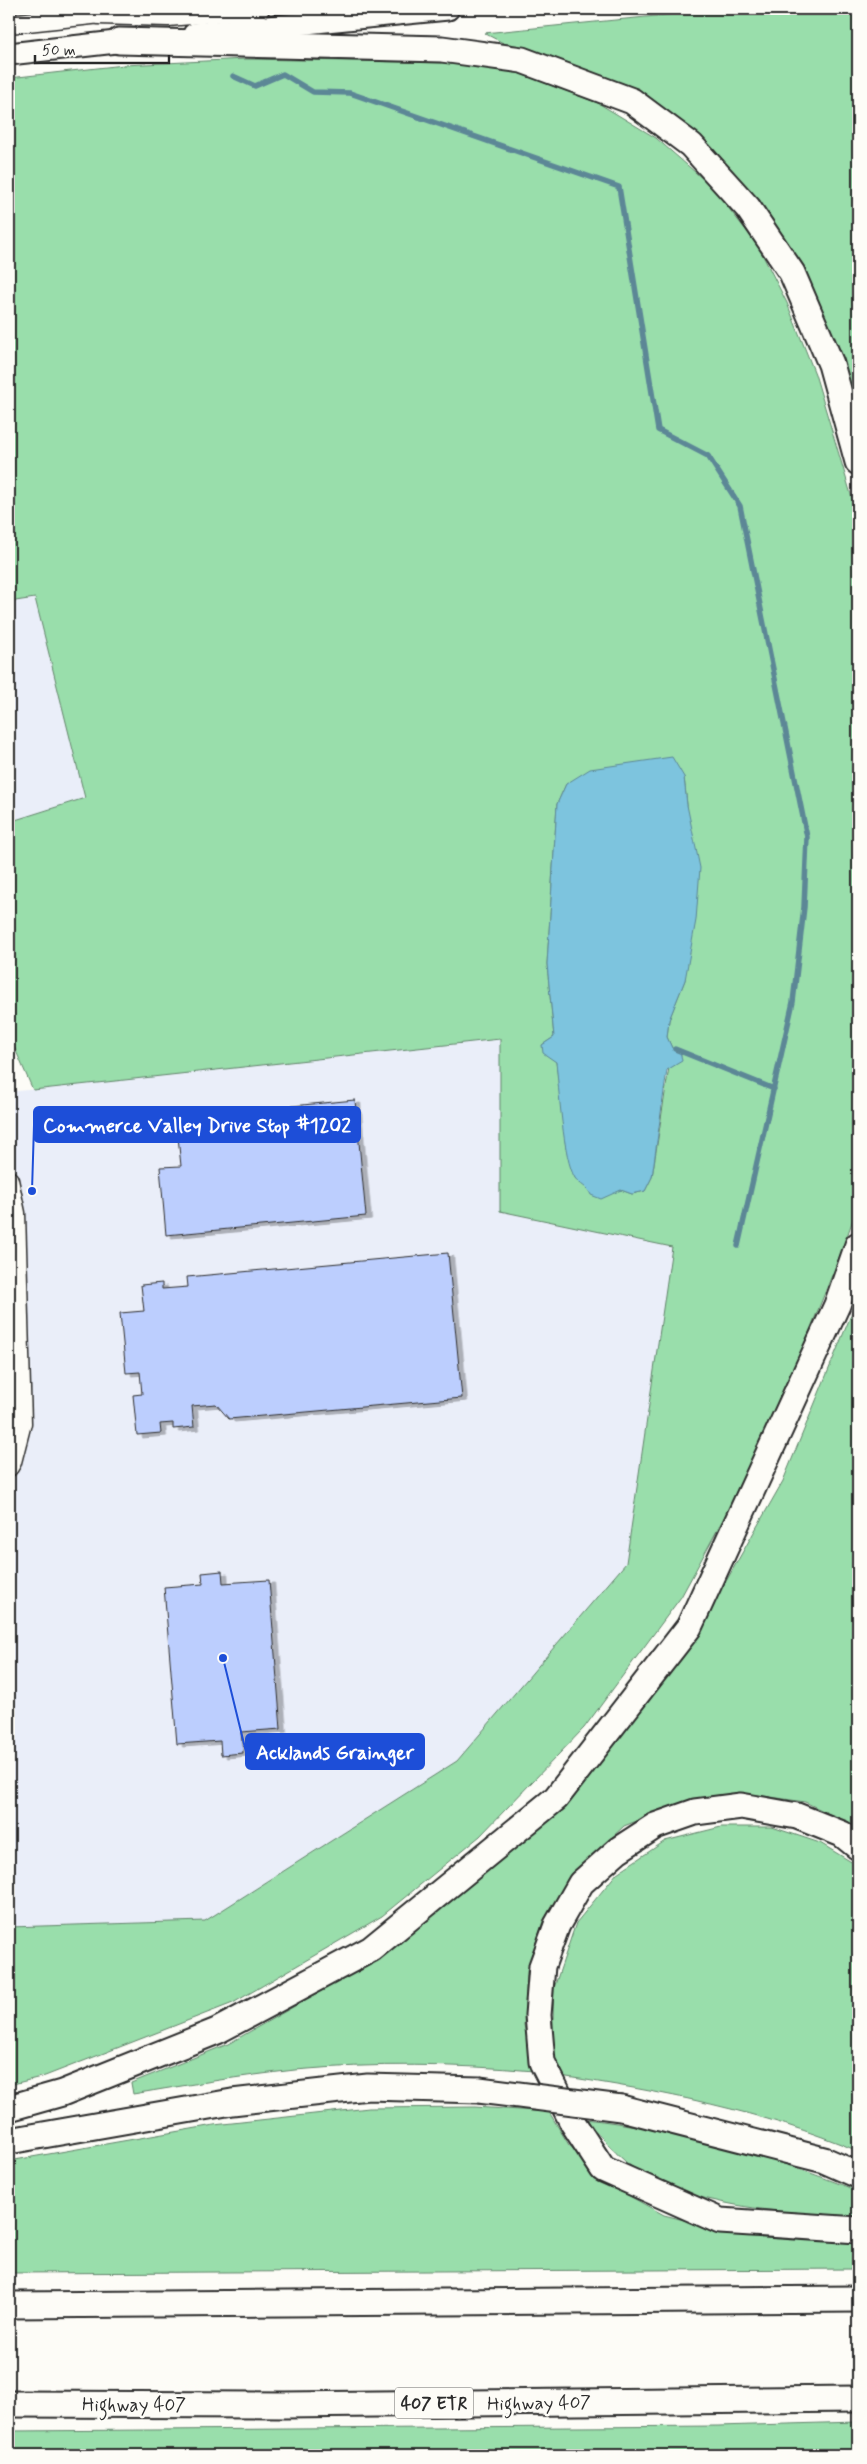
<svg xmlns="http://www.w3.org/2000/svg" width="867" height="2464" viewBox="0 0 867 2464" font-family="Mynerve,sans-serif">
<style>
.built{fill:#eaeef9}
.green{fill:#99deab;stroke:#62846b;fill-rule:evenodd}
.water{fill:#7dc4de;stroke:#5c8796}
.lines{fill:none;stroke-linecap:round;stroke-linejoin:round}
.stream{stroke:#5c8796;stroke-width:5.5}
.building{fill:#bccefe;stroke:#2b2b2b;filter:url(#shadow)}
.minor-casing{stroke:#2b2b2b;stroke-width:21}
.major-casing{stroke:#2b2b2b;stroke-width:25}
.highway-casing{stroke:#2b2b2b;stroke-width:29}
.minor{stroke:#fdfcf7;stroke-width:18}
.major{stroke:#fdfcf7;stroke-width:21}
.highway{stroke:#fdfcf7;stroke-width:25}
.highway-bridge-casing{stroke:#2b2b2b;stroke-width:29;stroke-linecap:butt}
.highway-bridge{stroke:#fdfcf7;stroke-width:25}
.labels{text-anchor:middle;stroke-width:5;stroke-linejoin:round;paint-order:stroke}
.shield{fill:#fdfcf7;stroke:#6a6a68;stroke-width:1}
.shield-label{font-size:18px;font-weight:bold;fill:#2b2b2b}
.street-label{font-size:19px;fill:#2b2b2b;stroke:#fdfcf7}
.leader{fill:none;stroke:#1d4ed8;stroke-width:2}
.callout-dot{fill:#1d4ed8;stroke:#fdfcf7;stroke-width:2}
.callout{fill:#1d4ed8;stroke:#1d4ed8;stroke-width:2}
.callout-label{font-size:20px;text-anchor:middle;font-weight:bold;fill:#fff}
</style>
<defs>
<filter id="shadow"><feDropShadow dx="5.5" dy="3" stdDeviation="0" flood-color="#0004"/></filter>
</defs>
<rect width="100%" height="100%" fill="#fdfcf7"/>
<filter id="ink" filterUnits="userSpaceOnUse"><feTurbulence type="fractalNoise" baseFrequency=".02" numOctaves="2"/><feDisplacementMap in="SourceGraphic" scale="10" xChannelSelector="R" yChannelSelector="G"/><feConvolveMatrix kernelMatrix="1 2 1 2 8 2 1 2 1" color-interpolation-filters="sRGB"/></filter>
<g filter="url(#ink)">
<path class="built" d="M 35,598 L 85,798 L 9,822 L 9,602 Z
M 500,1039 L 500,1211 L 673,1247 L 626,1563 L 457,1761 L 205,1921 L 9,1927 L 9,1092 Z"/>
<path class="green" d="M 727,9 L 858,9 L 858,428 L 811,284 L 759,199 L 677,119 L 584,69 L 507,45 L 484,33 Z
M 246,59 L 451,63 L 516,72 L 598,103 L 656,138 L 711,186 L 757,244 L 787,303 L 815,374 L 858,518 L 858,1205 L 843,1248 L 764,1444 L 681,1597 L 584,1728 L 480,1836 L 382,1916 L 233,2003 L 45,2076 L 9,2085 L 9,1927 L 205,1921 L 457,1761 L 626,1563 L 672,1247 L 500,1211 L 500,1039 L 33,1090 L 9,1035 L 9,822 L 85,798 L 35,598 L 9,602 L 9,78 L 124,65 ZM 684,777 L 687,805 L 685,980 L 669,1020 L 667,1037 L 672,1048 L 652,1177 L 645,1191 L 632,1194 L 621,1190 L 589,1190 L 575,1178 L 566,1148 L 556,1062 L 542,1045 L 554,1037 L 547,964 L 557,804 L 566,784 Z
M 858,1298 L 858,1830 L 848,1823 L 805,1802 L 750,1794 L 687,1801 L 624,1826 L 574,1873 L 543,1921 L 527,1971 L 524,2025 L 534,2071 C 455,2064 374,2063 295,2070 C 241,2076 187,2085 133,2094 L 131,2083 L 228,2044 L 386,1954 L 546,1815 L 631,1721 L 725,1583 L 783,1481 Z
M 721,1827 L 772,1827 L 820,1843 L 858,1866 L 858,2151 C 763,2111 661,2091 560,2076 L 552,2050 L 554,1988 L 576,1923 L 617,1873 L 665,1841 Z
M 475,2107 L 549,2112 L 569,2145 L 613,2187 L 664,2215 L 748,2236 L 858,2242 L 858,2269 L 9,2273 L 9,2161 L 214,2125 L 369,2108 Z
M 585,2119 C 679,2129 770,2156 858,2191 L 858,2216 C 793,2215 678,2206 627,2163 C 612,2150 598,2133 585,2119 Z
M 858,2422 L 858,2455 L 9,2455 L 9,2431 L 718,2426 Z"/>
<path class="water" d="M 672,757 L 684,777 L 687,805 L 700,868 L 696,920 L 685,980 L 669,1020 L 667,1037 L 672,1048 L 680,1050 L 682,1061 L 667,1070 L 652,1177 L 645,1191 L 632,1194 L 621,1190 L 601,1199 L 591,1195 C 588,1187 580,1185 575,1178 C 563,1159 559,1088 556,1062 L 543,1053 L 542,1045 L 554,1037 L 547,964 L 557,804 L 566,784 L 590,769 Z"/>
<g class="lines">
<path class="stream" d="M 233,76 L 255,86 L 283,74 L 313,92 L 350,93 L 619,187 L 658,430 L 708,456 L 740,506 L 807,837 L 804,907 L 793,1002 L 738,1246
M 675,1049 L 774,1089"/>
</g>
<path class="building" d="M 355,1100 L 366,1216 L 166,1235 L 160,1167 L 181,1166 L 176,1117 Z
M 448,1253 L 462,1398 L 229,1419 L 216,1404 L 192,1406 L 194,1427 L 173,1429 L 173,1423 L 160,1424 L 161,1433 L 137,1435 L 133,1395 L 142,1394 L 140,1372 L 126,1373 L 120,1313 L 144,1311 L 141,1285 L 162,1283 L 162,1289 L 188,1287 L 187,1277 Z
M 222,1571 L 223,1583 L 269,1580 L 281,1729 L 241,1732 L 243,1753 L 221,1755 L 220,1741 L 177,1744 L 164,1587 L 203,1584 L 202,1573 Z"/>
<g class="lines">
<g class="minor-casing">
<path id="minor" d="M 98,15 L 168,17 L 260,9
M 9,24 L 110,13
M 9,1180 L 16,1213 L 22,1423 L 12,1462 L 9,1467"/>
</g>
<g class="major-casing">
<path id="major" d="M 194,34 L 448,9
M 9,54 L 134,40"/>
</g>
<g class="highway-casing">
<path id="highway" d="M 119,41 L 442,49 L 522,60 L 632,101 L 691,145 L 748,208 L 792,273 L 831,364 L 858,462
M 858,1847 L 842,1834 L 797,1816 L 741,1806 L 695,1812 L 655,1826 L 618,1850 L 581,1883 L 557,1925 L 542,1966 L 538,2015 L 542,2062 L 573,2123 L 603,2169 L 720,2221 L 858,2230
M 9,2108 L 62,2093 L 217,2031 L 371,1949 L 556,1798 L 689,1627 L 837,1305 L 858,1245
M 621,2108 L 824,2160 L 858,2175
M 9,2141 L 232,2102 L 368,2087 L 479,2090
M 9,2305 L 858,2299
M 9,2404 L 284,2405 L 858,2399"/>
</g>
<use href="#minor" class="minor"/>
<use href="#major" class="major"/>
<use href="#highway" class="highway"/>
<g class="highway-bridge-casing">
<path id="highway-bridge" d="M 479,2090 L 621,2108"/>
</g>
<use href="#highway-bridge" class="highway-bridge"/>
</g>
</g>
<g class="labels">
<rect class="shield" x="395" y="2387.5" width="78" height="31" rx="4"/>
<g class="shield-label">
<text x="434" y="2409">407 ETR</text>
</g>
<g class="street-label">
<text transform="translate(539 2402) rotate(-1)" y="7">Highway 407</text>
<text x="134" y="2411">Highway 407</text>
</g>
</g>
<path class="leader" d="M32 1191L34 1125M223 1658L246 1752"/>
<g class="callout-dot">
<circle cx="32" cy="1191" r="5"/>
<circle cx="223" cy="1658" r="5"/>
</g>
<g class="callout">
<rect x="34" y="1107" width="326" height="35" rx="5"/>
<rect x="246" y="1734" width="178" height="35" rx="5"/>
</g>
<g class="callout-label">
<text x="197" y="1132">Commerce Valley Drive Stop #1202</text>
<text x="335" y="1759">Acklands Grainger</text>
</g>
<rect width="867" height="2464" fill="none" stroke="#fdfcf7" stroke-width="30"/>
<rect x="15" y="15" width="837" height="2434" fill="none" stroke="#2b2b2b" stroke-width="2" filter="url(#ink)"/>
<path d="M35 55v8h134v-8" fill="none" stroke="#2b2b2b" stroke-width="2.5"/>
<text x="42" y="55" font-size="15" fill="#2b2b2b" stroke="#fdfcf7" stroke-width="4" paint-order="stroke">50 m</text>
</svg>
